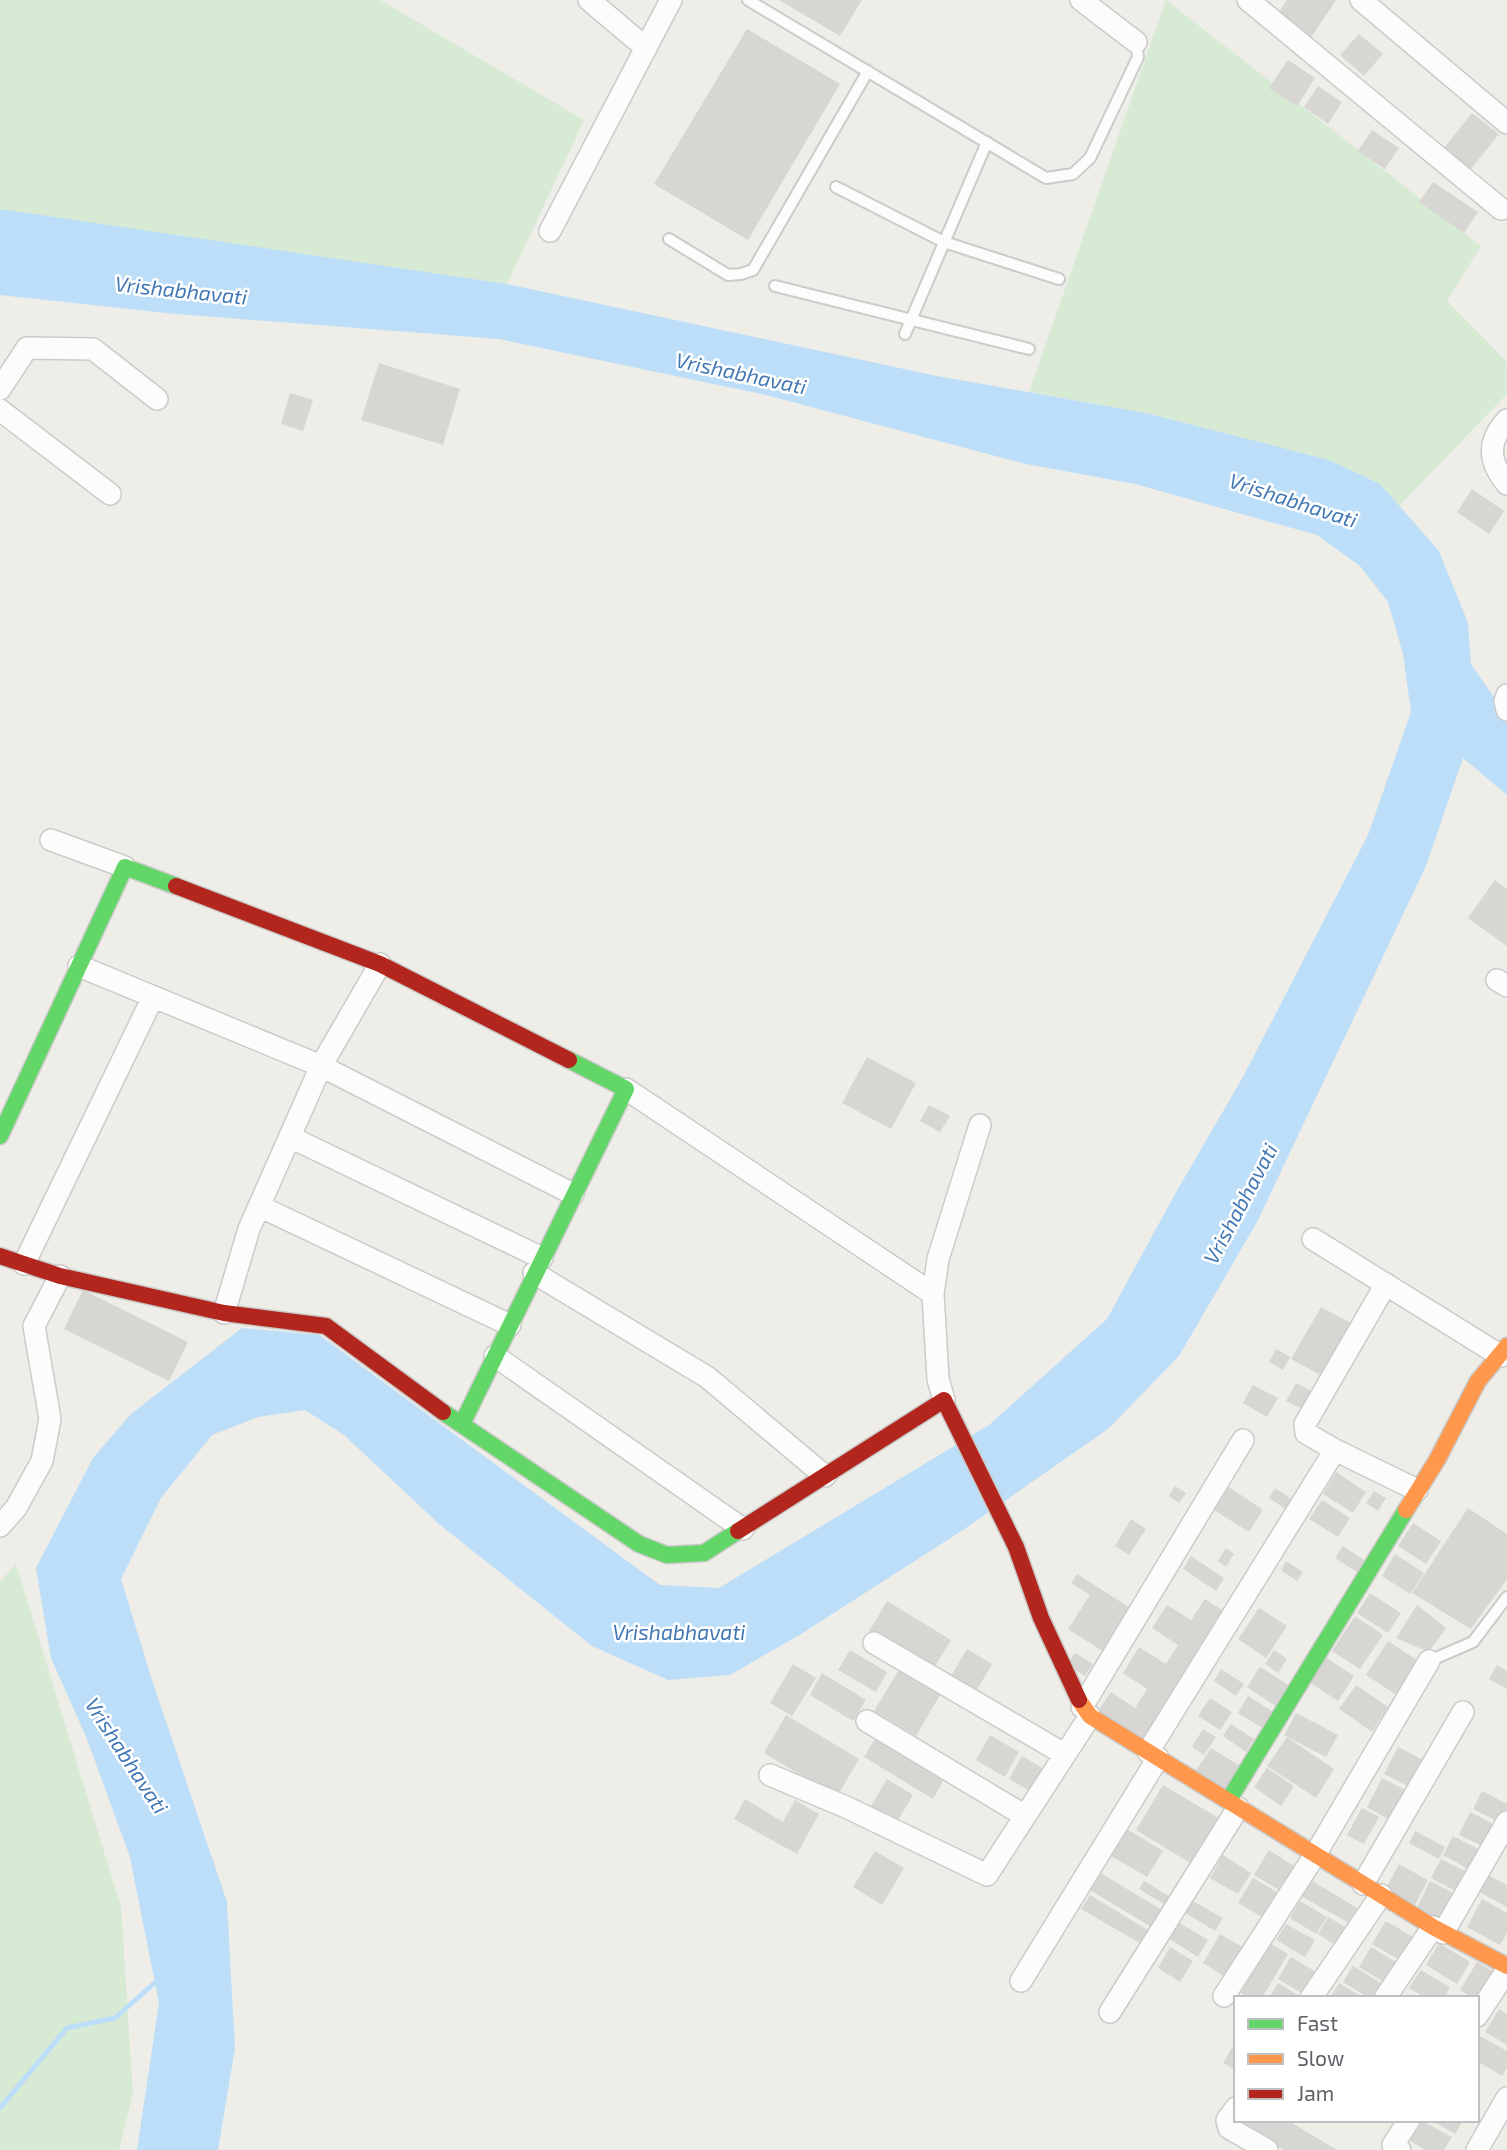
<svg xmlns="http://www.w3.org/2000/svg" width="1507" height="2150" viewBox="0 0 1507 2150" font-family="'Exo 2',sans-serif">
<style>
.green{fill:#d6ead4}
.water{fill:#bcdef8}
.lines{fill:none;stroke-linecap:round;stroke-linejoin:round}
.stream{stroke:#bcdef8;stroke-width:5}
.building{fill:#d7d6d3}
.lane-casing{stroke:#cbcbca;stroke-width:14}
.street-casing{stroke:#cbcbca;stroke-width:24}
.fast-casing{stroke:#c9cac8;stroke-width:19}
.slow-casing{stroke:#c9cac8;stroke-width:19}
.jam-casing{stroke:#c9cac8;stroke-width:19}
.lane{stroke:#fcfcfc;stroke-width:10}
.street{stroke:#fcfcfc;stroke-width:21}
.fast{stroke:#63d668;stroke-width:16}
.slow{stroke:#ff974d;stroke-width:16}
.jam{stroke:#b3261e;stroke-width:16}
.labels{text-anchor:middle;stroke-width:5;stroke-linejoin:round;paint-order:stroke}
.water-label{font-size:21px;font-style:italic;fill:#4177b4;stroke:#fff}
</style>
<rect width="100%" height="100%" fill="#eeede8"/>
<path class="green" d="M 0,0 L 380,0 L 584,120 L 507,284 L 7,211 L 0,209 Z
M 1166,0 L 1481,246 L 1447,301 L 1507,362 L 1507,394 L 1399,506 L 1380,484 L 1329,460 L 1146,413 L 1029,392 Z
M 16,1564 L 121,1907 L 133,2094 L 119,2150 L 0,2150 L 0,1582 Z"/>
<path class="water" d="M 0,209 L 507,284 L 937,376 L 1146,413 L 1329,460 L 1380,484 L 1439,551 L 1468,623 L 1471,664 L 1507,716 L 1507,795 L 1463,758 L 1426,866 L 1257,1222 L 1179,1356 L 1108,1429 L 963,1530 L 801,1634 L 730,1675 L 668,1680 L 592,1646 L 439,1524 L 344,1435 L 305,1410 L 258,1417 L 212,1435 L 161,1498 L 121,1579 L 152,1680 L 227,1902 L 235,2048 L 218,2150 L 137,2150 L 159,2003 L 130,1857 L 87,1739 L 51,1658 L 36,1568 L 93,1458 L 131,1414 L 242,1328 L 319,1335 L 660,1585 L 719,1588 L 989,1425 L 1107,1319 L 1175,1194 L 1243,1077 L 1368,835 L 1411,712 L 1403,654 L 1388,602 L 1360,566 L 1317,535 L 1135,484 L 1026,464 L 766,395 L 499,339 L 176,314 L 0,295 Z"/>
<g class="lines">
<path class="stream" d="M 0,2108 L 67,2028 L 115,2018 L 160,1978"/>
</g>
<path class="building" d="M 779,0 L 862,0 L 840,36 Z
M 1287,0 L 1336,0 L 1310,39 L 1276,17 Z
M 747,29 L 840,84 L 748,240 L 654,184 Z
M 1359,34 L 1383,54 L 1364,76 L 1340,55 Z
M 1288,60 L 1315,78 L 1297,106 L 1269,88 Z
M 1318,86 L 1342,102 L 1328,124 L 1304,107 Z
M 1472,113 L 1499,134 L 1467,174 L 1440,153 Z
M 1372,130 L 1399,148 L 1385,169 L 1358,151 Z
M 1433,182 L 1478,212 L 1464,233 L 1419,202 Z
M 379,363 L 460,389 L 443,445 L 361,420 Z
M 290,393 L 313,400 L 303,431 L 281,424 Z
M 1472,489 L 1504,511 L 1489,534 L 1457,512 Z
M 1495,880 L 1507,889 L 1507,946 L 1468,918 Z
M 867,1057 L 916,1083 L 891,1129 L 842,1103 Z
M 929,1105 L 950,1116 L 940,1132 L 920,1121 Z
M 83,1290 L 188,1342 L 169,1381 L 64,1329 Z
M 1321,1307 L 1358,1327 L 1328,1379 L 1291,1359 Z
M 1276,1349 L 1290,1357 L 1283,1370 L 1269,1362 Z
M 1296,1383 L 1313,1392 L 1304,1410 L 1286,1401 Z
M 1253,1385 L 1278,1398 L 1267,1417 L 1243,1403 Z
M 1336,1472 L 1366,1492 L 1353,1513 L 1323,1494 Z
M 1175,1486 L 1186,1493 L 1179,1503 L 1169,1496 Z
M 1229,1487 L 1263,1510 L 1249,1532 L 1214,1510 Z
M 1275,1488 L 1299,1504 L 1293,1514 L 1269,1498 Z
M 1374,1491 L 1386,1498 L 1378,1511 L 1366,1503 Z
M 1322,1500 L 1350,1518 L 1338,1537 L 1309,1519 Z
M 1468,1508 L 1507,1534 L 1507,1579 L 1471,1629 L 1412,1593 Z
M 1131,1519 L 1146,1529 L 1129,1555 L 1115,1546 Z
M 1413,1523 L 1441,1541 L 1426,1564 L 1398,1546 Z
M 1343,1546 L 1364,1560 L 1357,1572 L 1335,1558 Z
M 1226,1548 L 1234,1554 L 1226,1567 L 1218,1561 Z
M 1395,1554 L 1424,1573 L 1410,1594 L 1382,1576 Z
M 1191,1556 L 1224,1578 L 1216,1591 L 1183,1569 Z
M 1286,1561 L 1303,1572 L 1297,1581 L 1281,1570 Z
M 1077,1574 L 1132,1609 L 1104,1652 L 1068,1629 L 1090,1595 L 1071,1583 Z
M 1370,1593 L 1401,1613 L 1388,1633 L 1357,1613 Z
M 1205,1599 L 1230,1615 L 1144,1747 L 1095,1715 L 1111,1692 L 1135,1708 L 1147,1689 L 1123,1673 L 1139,1647 L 1166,1664 L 1178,1645 L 1152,1628 L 1167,1605 L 1191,1620 Z
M 887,1601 L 951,1640 L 932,1671 L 868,1633 Z
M 1417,1605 L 1446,1628 L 1429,1652 L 1396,1638 Z
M 1259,1608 L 1287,1626 L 1266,1658 L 1238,1639 Z
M 1355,1616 L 1383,1635 L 1360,1669 L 1332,1651 Z
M 1388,1641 L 1420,1662 L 1398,1696 L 1366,1675 Z
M 967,1649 L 992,1664 L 974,1695 L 949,1679 Z
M 850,1650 L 887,1672 L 876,1692 L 838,1670 Z
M 1274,1650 L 1287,1659 L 1278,1673 L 1265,1664 Z
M 1075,1653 L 1093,1664 L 1085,1676 L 1067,1665 Z
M 1325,1657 L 1354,1676 L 1338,1701 L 1309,1682 Z
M 793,1664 L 816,1678 L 792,1716 L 770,1703 Z
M 1497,1665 L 1507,1671 L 1507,1689 L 1489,1679 Z
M 1260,1667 L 1290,1686 L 1277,1707 L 1247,1687 Z
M 1221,1669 L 1244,1684 L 1236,1696 L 1214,1681 Z
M 899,1670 L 940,1695 L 916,1736 L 874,1711 Z
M 822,1673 L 866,1700 L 853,1721 L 810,1695 Z
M 1356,1685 L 1388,1707 L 1372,1732 L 1339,1709 Z
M 1248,1696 L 1275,1713 L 1264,1729 L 1238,1713 Z
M 1210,1698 L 1232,1712 L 1220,1730 L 1198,1716 Z
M 1296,1713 L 1338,1735 L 1326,1757 L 1284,1735 Z
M 786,1715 L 859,1759 L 837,1797 L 764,1753 Z
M 1231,1724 L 1254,1739 L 1246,1752 L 1223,1736 Z
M 1203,1729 L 1216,1737 L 1204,1755 L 1192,1747 Z
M 877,1735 L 946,1776 L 933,1799 L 864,1757 Z
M 990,1735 L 1019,1752 L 1005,1777 L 976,1760 Z
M 1287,1737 L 1334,1769 L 1316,1798 L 1267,1766 Z
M 1398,1747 L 1427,1762 L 1413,1789 L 1384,1774 Z
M 1211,1748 L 1240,1766 L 1224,1791 L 1195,1772 Z
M 1022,1756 L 1047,1771 L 1034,1793 L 1009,1779 Z
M 1267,1768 L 1294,1786 L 1281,1806 L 1254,1787 Z
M 1382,1778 L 1409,1792 L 1393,1822 L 1367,1807 Z
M 887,1779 L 913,1795 L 894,1827 L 868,1811 Z
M 1163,1785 L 1222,1820 L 1195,1866 L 1136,1830 Z
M 1482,1791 L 1507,1804 L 1507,1811 L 1501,1823 L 1473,1809 Z
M 745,1799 L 783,1822 L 795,1800 L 819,1814 L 797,1854 L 734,1819 Z
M 1362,1808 L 1379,1817 L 1364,1844 L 1347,1835 Z
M 1470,1812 L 1499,1827 L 1488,1849 L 1459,1835 Z
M 1127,1829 L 1163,1851 L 1147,1877 L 1111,1856 Z
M 1415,1831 L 1445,1847 L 1439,1859 L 1409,1843 Z
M 1453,1836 L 1486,1853 L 1475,1873 L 1443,1855 Z
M 1269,1850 L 1299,1869 L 1284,1893 L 1254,1875 Z
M 875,1851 L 904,1868 L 882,1905 L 853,1887 Z
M 1223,1855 L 1251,1873 L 1238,1894 L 1210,1878 Z
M 1441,1859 L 1473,1875 L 1463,1895 L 1431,1878 Z
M 1399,1864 L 1428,1880 L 1412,1910 L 1383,1894 Z
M 1099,1872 L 1165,1912 L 1155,1929 L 1088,1889 Z
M 1488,1875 L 1507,1885 L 1507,1907 L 1479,1892 Z
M 1253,1878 L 1282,1895 L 1267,1920 L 1238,1903 Z
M 1309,1879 L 1362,1911 L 1349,1923 L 1299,1895 Z
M 1144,1881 L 1172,1898 L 1167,1906 L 1139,1889 Z
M 1430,1881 L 1461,1897 L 1446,1925 L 1416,1910 Z
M 1090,1895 L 1151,1932 L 1143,1945 L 1081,1909 Z
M 1189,1899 L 1223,1918 L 1215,1931 L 1182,1911 Z
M 1482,1899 L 1507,1913 L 1507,1933 L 1500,1945 L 1467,1927 Z
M 1300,1901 L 1327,1917 L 1316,1934 L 1290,1918 Z
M 1328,1917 L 1354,1932 L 1343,1950 L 1318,1934 Z
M 1386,1921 L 1420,1941 L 1406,1964 L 1372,1944 Z
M 1178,1922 L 1208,1940 L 1198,1957 L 1168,1938 Z
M 1286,1924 L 1315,1940 L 1305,1957 L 1276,1940 Z
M 1220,1934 L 1249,1951 L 1231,1981 L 1203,1963 Z
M 1270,1943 L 1288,1954 L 1262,1998 L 1249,1998 L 1241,1993 Z
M 1439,1943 L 1470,1962 L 1457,1984 L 1426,1965 Z
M 1170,1947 L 1193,1961 L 1180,1982 L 1158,1968 Z
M 1371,1947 L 1404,1967 L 1392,1987 L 1359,1967 Z
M 1291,1957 L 1323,1976 L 1310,1998 L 1278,1979 Z
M 1477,1962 L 1501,1976 L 1477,1998 L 1473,1998 L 1460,1990 Z
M 1353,1966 L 1386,1986 L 1379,1998 L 1369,1998 L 1343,1982 Z
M 1421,1970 L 1450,1987 L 1444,1998 L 1426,1998 L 1409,1988 Z
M 1278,1983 L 1303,1998 L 1269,1998 Z
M 1339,1983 L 1364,1998 L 1330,1998 Z
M 1499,2009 L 1507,2014 L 1507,2045 L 1485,2032 Z
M 1480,2036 L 1507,2051 L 1507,2068 L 1502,2076 L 1477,2061 L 1477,2041 Z
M 1236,2041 L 1236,2070 L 1223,2063 Z
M 1239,2120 L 1287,2120 L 1337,2150 L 1284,2150 L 1238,2122 Z
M 1420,2120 L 1452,2137 L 1444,2150 L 1425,2150 L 1409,2140 Z
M 1431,2120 L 1463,2120 L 1455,2134 Z"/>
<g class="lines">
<g class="lane-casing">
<path id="lane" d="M 748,0 L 1046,178 L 1073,174 L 1090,158 L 1138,57 L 1136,42
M 836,187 L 944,242 L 1059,279
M 669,239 L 728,275 L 741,274 L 753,270 L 868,71
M 775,286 L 1029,349
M 905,334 L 987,142
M 1429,1661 L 1473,1642 L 1507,1597"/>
</g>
<g class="street-casing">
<path id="street" d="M 589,0 L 646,48
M 1081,0 L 1136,42
M 1248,0 L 1501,209
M 1361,0 L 1507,123
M 550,231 L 671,0
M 0,389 L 27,348 L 93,349 L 157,399
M 0,410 L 110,494
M 1507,420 C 1487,442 1488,461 1507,484
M 1507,695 L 1505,701 L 1507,710
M 51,840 L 125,867
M 79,966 L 321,1066 L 380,964
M 1497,980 L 1507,986
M 626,1089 L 933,1294
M 290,1137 L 542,1258
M 259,1206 L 510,1325
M 1313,1239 L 1501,1356
M 24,1264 L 153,997
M 534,1273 L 707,1377 L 825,1476
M 1386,1284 L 1305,1424 L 1306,1433 L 1335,1450 L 1417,1490
M 224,1313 L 249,1229 L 321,1066 L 573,1194
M 495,1356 L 743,1529
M 944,1400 L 938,1379 L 933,1294 L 938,1259 L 980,1125
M 0,1526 L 16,1508 L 42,1461 L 50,1419 L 34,1326 L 60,1276
M 874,1643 L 1064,1754
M 1082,1707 L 1243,1440
M 867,1721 L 1025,1816
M 1148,1752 L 1335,1450
M 770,1775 L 846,1807 L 987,1875 L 1090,1716
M 1363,1884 L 1463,1712
M 1443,1933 L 1507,1822
M 1021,1981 L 1158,1758
M 1224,1996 L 1315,1855 L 1429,1661
M 1311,1998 L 1381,1895
M 1385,1998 L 1433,1927
M 1110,2012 L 1238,1808
M 1477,2016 L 1507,1970
M 1236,2108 L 1227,2120 L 1229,2128 L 1267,2150
M 1400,2150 L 1393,2145 L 1409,2120
M 1477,2150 L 1507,2098"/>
</g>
<g class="fast-casing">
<path id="fast" d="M 0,1136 L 125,867 L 176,886
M 443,1412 L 639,1544 L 667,1555 L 704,1553 L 738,1531
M 462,1424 L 626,1089 L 569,1060
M 1228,1801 L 1406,1510"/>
</g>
<g class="slow-casing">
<path id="slow" d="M 1406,1510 L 1437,1460 L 1478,1381 L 1507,1346
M 1079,1700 L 1090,1716 L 1433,1927 L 1507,1966"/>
</g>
<g class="jam-casing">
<path id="jam" d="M 176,886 L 380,964 L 569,1060
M 0,1256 L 60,1276 L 224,1313 L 326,1326 L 443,1412
M 738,1531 L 944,1400 L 1016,1547 L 1041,1618 L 1079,1700"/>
</g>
<use href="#lane" class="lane"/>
<use href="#street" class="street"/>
<use href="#fast" class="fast"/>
<use href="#slow" class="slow"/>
<use href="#jam" class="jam"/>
</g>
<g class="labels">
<g class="water-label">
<text transform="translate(181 291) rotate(6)" y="7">Vrishabhavati</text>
<text transform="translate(741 374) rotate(12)" y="7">Vrishabhavati</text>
<text transform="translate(1293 501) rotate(18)" y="7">Vrishabhavati</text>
<text transform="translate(1241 1204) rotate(-62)" y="7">Vrishabhavati</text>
<text x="679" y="1640">Vrishabhavati</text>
<text transform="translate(126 1756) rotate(57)" y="7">Vrishabhavati</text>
</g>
</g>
<rect x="1234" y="1996" width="245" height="126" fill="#ffffff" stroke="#bec0c2" stroke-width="2"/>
<rect x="1248" y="2019" width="35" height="10" fill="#63d668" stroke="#bec0c2" stroke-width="2"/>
<text x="1297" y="2031" font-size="21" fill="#5d6166">Fast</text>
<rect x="1248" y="2054" width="35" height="10" fill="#ff974d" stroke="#bec0c2" stroke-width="2"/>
<text x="1297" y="2066" font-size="21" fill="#5d6166">Slow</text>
<rect x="1248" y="2089" width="35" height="10" fill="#b3261e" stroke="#bec0c2" stroke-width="2"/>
<text x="1297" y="2101" font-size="21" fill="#5d6166">Jam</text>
</svg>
